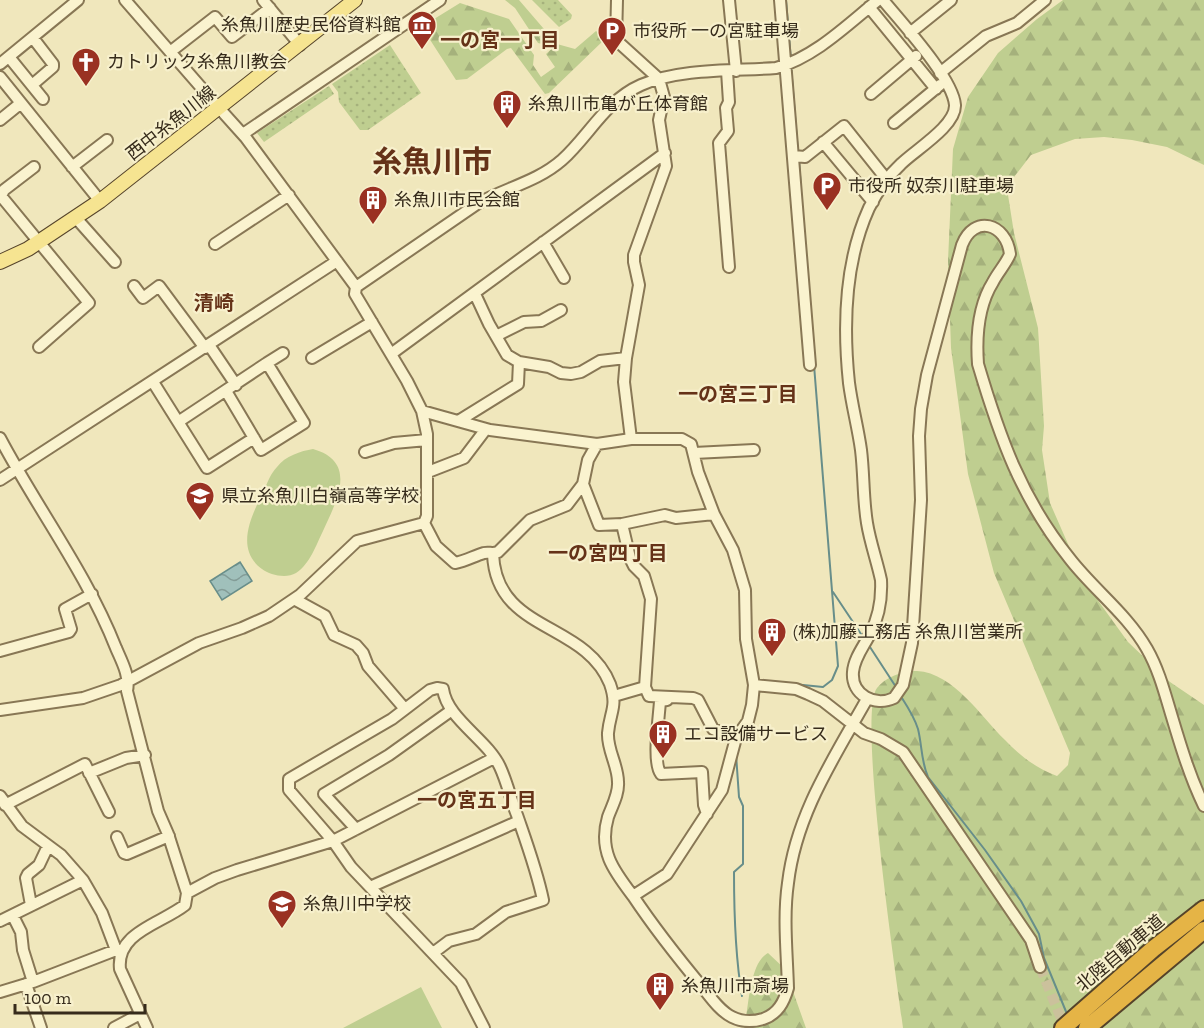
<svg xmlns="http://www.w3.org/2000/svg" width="1204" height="1028" viewBox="0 0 1204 1028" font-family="'Zilla Slab','Noto Sans JP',serif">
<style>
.grass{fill:url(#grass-dots)}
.forest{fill:url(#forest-firs)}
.garden{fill:#bfce90}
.water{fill:url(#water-waves);stroke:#688e8a;stroke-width:1.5}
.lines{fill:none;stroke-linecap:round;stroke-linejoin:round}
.stream{stroke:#688e8a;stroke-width:2}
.minor-tunnel{stroke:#cbc19c;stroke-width:10;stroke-dasharray:10 5;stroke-linecap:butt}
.minor-casing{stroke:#875;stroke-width:14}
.major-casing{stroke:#55432a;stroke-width:16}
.highway-casing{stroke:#55432a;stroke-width:20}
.minor{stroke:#faf3cf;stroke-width:10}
.major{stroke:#f6e491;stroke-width:14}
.highway{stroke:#e5b446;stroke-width:16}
.labels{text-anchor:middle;stroke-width:4.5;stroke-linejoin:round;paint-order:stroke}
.poi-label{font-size:18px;fill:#362b1b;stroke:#f7f0cc;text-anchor:start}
.street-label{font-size:18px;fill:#362b1b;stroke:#f7f0cc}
.neighbourhood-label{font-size:20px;font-weight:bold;fill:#653218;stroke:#f7f0cc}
.town-label{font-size:30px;font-weight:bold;fill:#653218;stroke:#f7f0cc}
</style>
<defs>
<pattern id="grass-dots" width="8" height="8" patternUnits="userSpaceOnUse" patternTransform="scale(1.5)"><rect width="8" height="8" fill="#bfce90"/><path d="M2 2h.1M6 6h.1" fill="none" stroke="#a5b17c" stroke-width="1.8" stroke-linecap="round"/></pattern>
<pattern id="forest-firs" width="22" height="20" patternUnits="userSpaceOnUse" patternTransform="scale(1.5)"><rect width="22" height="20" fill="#bfce90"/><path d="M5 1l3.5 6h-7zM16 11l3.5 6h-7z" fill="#a5b17c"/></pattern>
<pattern id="water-waves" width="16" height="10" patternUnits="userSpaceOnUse" patternTransform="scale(1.5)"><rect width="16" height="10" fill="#a0c0bb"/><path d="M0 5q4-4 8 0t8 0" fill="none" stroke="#839c97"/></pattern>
</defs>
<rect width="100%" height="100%" fill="#f0e7bc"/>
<path class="grass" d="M 532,0 L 558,0 L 572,15 L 571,19 L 559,27 Z
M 390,45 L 421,93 L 368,130 L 360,130 L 339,102 L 338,92 L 332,84 Z
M 329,86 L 334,94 L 264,142 L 257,133 Z"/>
<path class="forest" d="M 505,0 L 519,0 L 550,36 L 550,41 L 542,44 L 538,43 L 515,8 Z
M 1063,0 L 1204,0 L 1204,165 L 1167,147 L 1132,140 L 1104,137 L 1075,139 L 1031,155 L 1014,177 L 1008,195 L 1014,233 L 1038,328 L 1044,426 L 1042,450 L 1050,503 L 1075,560 L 1099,602 L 1128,642 L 1170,682 L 1204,705 L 1204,1028 L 903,1028 C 897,981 857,714 877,688 C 885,677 904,670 917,671 C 954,673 981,717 1005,740 C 1020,756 1036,768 1057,776 L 1068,765 L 1070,753 L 994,573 L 968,474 L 951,348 L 948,261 L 953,149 L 968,97 L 998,53 L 1037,19 Z
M 460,3 L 509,19 L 534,55 L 533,65 L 541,77 L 555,67 L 546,54 L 557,44 L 575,49 L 596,31 L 603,37 L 604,40 L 549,93 L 545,94 L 511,48 L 507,49 L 467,79 L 456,80 L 425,32 L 426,24 Z
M 768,953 L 785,969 L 806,1028 L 744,1028 C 749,1008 749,963 768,953 Z"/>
<path class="garden" d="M 313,449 C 359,462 336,502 323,531 C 316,545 310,564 296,573 C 286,579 270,575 262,569 C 234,549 252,514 264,491 C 267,483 271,473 277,467 C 285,456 301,451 313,449 Z
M 421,987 L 442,1028 L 343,1028 Z"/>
<path class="water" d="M 240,562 L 252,581 L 222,600 L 210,581 Z"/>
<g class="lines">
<path class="stream" d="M 786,0 L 791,60
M 791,66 L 798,153
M 799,161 L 801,189
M 833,592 L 863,637
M 868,644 L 896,687
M 783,683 L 823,687 L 832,680 L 838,666 L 814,365
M 900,695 C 907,706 914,716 918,729 C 922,745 921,761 928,777 L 985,850 L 1021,901 L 1039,934 L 1044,958 L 1067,1014
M 736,754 L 739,797 L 743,806 L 743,864 L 734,872 C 734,914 735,955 742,996"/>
<path class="minor-tunnel" d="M 1040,967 L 1065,1028"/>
<g class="minor-casing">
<path id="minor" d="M 125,0 L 219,108 L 246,138 L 356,287 L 355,294 L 407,381 L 422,411 L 427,434 L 427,516 L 424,523 L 436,546 L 455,563 C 466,561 474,556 484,553 C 489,552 493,554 498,552 L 530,520 L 567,505 L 583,484 L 588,460 L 597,444
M 263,0 L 300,45
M 617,0 L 616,40 L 659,79 L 664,97 L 659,120 L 666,166 L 634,255 L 634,262 L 639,285 L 626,358 L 624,382 L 631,439
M 729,0 L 736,71
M 780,0 L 810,365
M 883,0 C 901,22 953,78 955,105 C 956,126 915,150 901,164 C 888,176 877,192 869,208 C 845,261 843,326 849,383 C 852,406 858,428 861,450 C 864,474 863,499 867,523 C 870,542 877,561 881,580 C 882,600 879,617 870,634 C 864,646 854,658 853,672 C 851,695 875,707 894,698 L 903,685 L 912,643 L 921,500 L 919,436 L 921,409 L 927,375 L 962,245 C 974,214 1006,223 1010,254 C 1006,264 998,272 993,282 C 978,306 976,336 978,364 C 1000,438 1021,498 1070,559 C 1094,590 1127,614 1147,649 C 1159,670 1165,694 1172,717 C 1181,747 1190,777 1204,806
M 869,7 L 936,89
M 910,33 L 951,0
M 170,52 L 215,17 L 232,37 L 270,8
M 9,57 L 43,99
M 0,64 L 78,0
M 727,71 L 729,102 L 726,108 L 728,131 L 719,143 L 729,267
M 940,73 L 986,36 L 1017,23 L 1045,0
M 0,77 L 100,201
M 32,85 L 53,67 L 53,64 L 33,38
M 871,94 L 916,56
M 0,120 L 21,103
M 894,123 L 940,85
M 243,134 L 440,0
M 823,142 L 873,202
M 793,156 L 805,157 L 844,126 L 887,180
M 72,167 L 107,140
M 1,196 L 4,190 L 34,167
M 0,197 L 1,196 L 89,303 L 39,347
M 76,218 L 115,262
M 543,242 L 564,278
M 215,244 L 289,195
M 134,286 L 143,298 L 159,286 L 205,348
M 356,287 L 477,204 C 505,188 537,182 562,160 C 589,136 605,101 641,85 C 680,68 734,71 776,68 C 815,57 847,25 878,0
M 475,294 L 489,324 L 507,355 L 519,362 L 549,367 L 561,373 L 571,374 L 581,372 L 600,361 L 626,358
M 496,336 L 524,322 L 541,321 L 561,310
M 209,345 L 236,385
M 391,354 L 665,153
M 312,358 L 372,322
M 153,382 L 207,468 L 254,438
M 226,391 L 261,450 L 304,423 L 267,363 L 283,353
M 422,411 L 490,430 L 597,444 L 631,439 L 682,439 L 691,444 L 698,472 L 714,514 L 733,550 L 745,590 L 746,639 L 754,685 L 752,705 L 748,721 L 736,738 L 722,790 L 667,874 L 633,896 C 614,871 598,851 608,817 C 612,806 619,794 618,782 C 618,765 607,750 608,733 C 610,711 618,707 610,684 C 585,621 496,633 493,554
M 460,420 L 518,384 L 519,362
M 178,422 L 267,363
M 0,438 C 38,510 86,572 116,648 C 122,662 130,676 127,691 L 158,811 L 168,834 L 187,893 L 185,905 C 161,924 116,932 120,969 L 147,1028
M 365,452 L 394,443 L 427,440
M 694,453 L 754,450
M 428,472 L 464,458 L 486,429
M 0,480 L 337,261
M 583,484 L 599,525 L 622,524 L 665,515 L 676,518 L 714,514
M 622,524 L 630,558 L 634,566 L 644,576 L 651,599 L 645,687 L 649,696 L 693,698 L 698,700 L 713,729 L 736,738
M 294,599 L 325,616 L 334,635 L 356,645 L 363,653 L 368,666 L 405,709
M 0,651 L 69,632 L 71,629 L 65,609 L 92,594
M 754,685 L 796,689 L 808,694 L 823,701 L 864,733 L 881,739 L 903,752 L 1031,940 L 1040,967
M 614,696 L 645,687
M 668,698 L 667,700 L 660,701 C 659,718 652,763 661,774 L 702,772 L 704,805 L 707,814
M 0,710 L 83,698 L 121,685 L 199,643 L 242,628 L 269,616 L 300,595 L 357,541 L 424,523
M 89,773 L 126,758 L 145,755
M 0,796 L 22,826 L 61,855 L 83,880 L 102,913 L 116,950
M 5,805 L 85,764 L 109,812
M 356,829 L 324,794 L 389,755 L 452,710
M 117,837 L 124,853 L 127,854 L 169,836
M 370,887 L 519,821
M 187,893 L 215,878 L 237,870 L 333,841 L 494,758
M 633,896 C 655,929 678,958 703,988 C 711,998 720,1011 732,1017 C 742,1022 753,1022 763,1019 C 778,1014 784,1002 788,988 C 787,953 783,917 788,883 C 796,814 834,758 867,699
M 31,905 L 26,878 L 28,874 L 39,865 L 48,846
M 13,916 L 21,932 L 23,950 L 33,982
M 0,921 L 83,880
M 433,953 L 449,941 L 476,934 L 506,912 L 543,900 C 537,871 527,844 517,815 C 511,800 507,782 500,767 C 487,739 447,719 443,689 L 437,688 L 430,690 L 392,719 L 289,779 L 289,790 L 333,841 L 351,867 L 461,983 L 484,1028
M 26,984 L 41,1028
M 0,992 L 33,982 L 116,950 L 121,950
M 114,1028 L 140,1014"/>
</g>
<g class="major-casing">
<path id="major" d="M 0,262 L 28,249 L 100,201 L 355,0"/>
</g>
<g class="highway-casing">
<path id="highway" d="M 1063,1028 L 1153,949 L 1204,909
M 1087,1028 L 1204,930"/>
</g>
<use href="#minor" class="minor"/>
<use href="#major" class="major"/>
<use href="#highway" class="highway"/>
</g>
<defs>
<g id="museum-pin" transform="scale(1.5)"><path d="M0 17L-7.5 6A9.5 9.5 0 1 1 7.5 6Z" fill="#9a3122" stroke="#f7f0cc"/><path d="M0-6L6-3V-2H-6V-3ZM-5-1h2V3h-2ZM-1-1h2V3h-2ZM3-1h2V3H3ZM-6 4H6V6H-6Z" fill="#fff"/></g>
<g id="parking-pin" transform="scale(1.5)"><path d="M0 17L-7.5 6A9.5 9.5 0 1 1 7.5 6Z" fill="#9a3122" stroke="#f7f0cc"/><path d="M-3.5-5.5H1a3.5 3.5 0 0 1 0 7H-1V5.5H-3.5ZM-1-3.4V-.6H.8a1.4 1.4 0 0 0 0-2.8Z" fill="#fff"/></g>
<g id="church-pin" transform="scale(1.5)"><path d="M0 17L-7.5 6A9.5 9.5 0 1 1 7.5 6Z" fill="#9a3122" stroke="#f7f0cc"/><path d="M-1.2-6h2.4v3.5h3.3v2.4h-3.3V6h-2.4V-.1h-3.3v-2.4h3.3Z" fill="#fff"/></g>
<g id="building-pin" transform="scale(1.5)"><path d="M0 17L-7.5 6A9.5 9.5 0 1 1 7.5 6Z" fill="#9a3122" stroke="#f7f0cc"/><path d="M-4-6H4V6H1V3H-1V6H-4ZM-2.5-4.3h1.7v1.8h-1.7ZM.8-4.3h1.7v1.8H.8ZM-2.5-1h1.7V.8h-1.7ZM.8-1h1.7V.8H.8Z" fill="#fff"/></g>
<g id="school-pin" transform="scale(1.5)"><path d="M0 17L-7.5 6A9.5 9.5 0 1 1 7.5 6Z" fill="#9a3122" stroke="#f7f0cc"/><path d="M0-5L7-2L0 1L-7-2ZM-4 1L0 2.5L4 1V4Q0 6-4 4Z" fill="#fff"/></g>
</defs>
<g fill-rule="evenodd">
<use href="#museum-pin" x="422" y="25"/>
<use href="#parking-pin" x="612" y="31"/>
<use href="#church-pin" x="86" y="62"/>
<use href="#building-pin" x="507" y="104"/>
<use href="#parking-pin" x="827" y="186"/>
<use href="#building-pin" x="373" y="200"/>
<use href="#school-pin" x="200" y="496"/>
<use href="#building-pin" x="772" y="632"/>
<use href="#building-pin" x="663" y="734"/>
<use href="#school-pin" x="282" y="904"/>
<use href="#building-pin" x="660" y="986"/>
</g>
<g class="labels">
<g class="poi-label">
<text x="401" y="31" text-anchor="end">糸魚川歴史民俗資料館</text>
<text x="633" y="37">市役所 一の宮駐車場</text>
<text x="107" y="68">カトリック糸魚川教会</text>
<text x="528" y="110">糸魚川市亀が丘体育館</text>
<text x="848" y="192">市役所 奴奈川駐車場</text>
<text x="394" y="206">糸魚川市民会館</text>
<text x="221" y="502">県立糸魚川白嶺高等学校</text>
<text x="793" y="638">(株)加藤工務店 糸魚川営業所</text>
<text x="684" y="740">エコ設備サービス</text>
<text x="303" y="910">糸魚川中学校</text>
<text x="681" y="992">糸魚川市斎場</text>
</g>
<g class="street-label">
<text transform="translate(171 123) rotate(-38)" y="6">西中糸魚川線</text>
<text transform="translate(1120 953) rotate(-40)" y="6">北陸自動車道</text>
</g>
<g class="neighbourhood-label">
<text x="500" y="47">一の宮一丁目</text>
<text x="214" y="310">清崎</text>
<text x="738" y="401">一の宮三丁目</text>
<text x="608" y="560">一の宮四丁目</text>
<text x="477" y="807">一の宮五丁目</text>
</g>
<g class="town-label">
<text x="432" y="172">糸魚川市</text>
</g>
</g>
<path d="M15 1004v9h130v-9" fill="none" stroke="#362b1b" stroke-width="3"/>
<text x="24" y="1004" font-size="18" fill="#362b1b" stroke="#f7f0cc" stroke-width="4.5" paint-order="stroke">100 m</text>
</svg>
